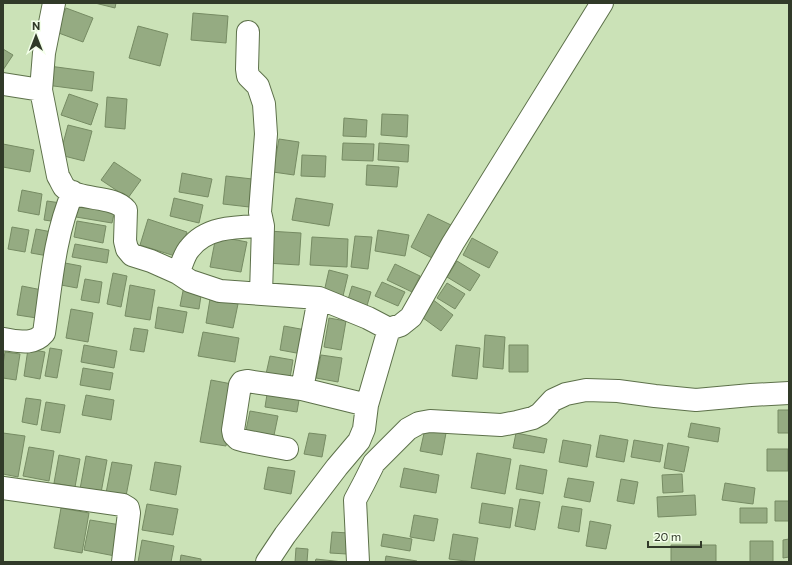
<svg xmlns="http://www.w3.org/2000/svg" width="792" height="565" viewBox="0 0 792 565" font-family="Commissioner,sans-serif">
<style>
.building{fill:#95ab82;stroke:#768b63}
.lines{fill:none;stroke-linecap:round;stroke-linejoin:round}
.minor-casing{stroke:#5d714a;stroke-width:24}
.minor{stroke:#fff;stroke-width:22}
</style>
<rect width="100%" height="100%" fill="#cbe2b7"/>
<path class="building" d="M 95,3 L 116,3 L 115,8 Z
M 66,8 L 93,18 L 83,42 L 56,32 Z
M 193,13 L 228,16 L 226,43 L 191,40 Z
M 138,26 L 168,34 L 160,66 L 129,58 Z
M 3,49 L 13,55 L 3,70 Z
M 49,66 L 94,72 L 92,91 L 46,85 Z
M 69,94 L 98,104 L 91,125 L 61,115 Z
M 107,97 L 127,99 L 125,129 L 105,127 Z
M 382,114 L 408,115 L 407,137 L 381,135 Z
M 344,118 L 367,120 L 366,137 L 343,136 Z
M 68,125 L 92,131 L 84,161 L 60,155 Z
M 279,139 L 299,142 L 294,175 L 273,172 Z
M 343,143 L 374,144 L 373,161 L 342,160 Z
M 379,143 L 409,145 L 408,162 L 378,160 Z
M 3,144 L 34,150 L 30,172 L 3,167 Z
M 302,155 L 326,156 L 325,177 L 301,176 Z
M 114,162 L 141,180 L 128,198 L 101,180 Z
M 367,165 L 399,167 L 397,187 L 366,185 Z
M 182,173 L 212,179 L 208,197 L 179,192 Z
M 226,176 L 261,180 L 258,208 L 223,204 Z
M 22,190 L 42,194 L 39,215 L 18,211 Z
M 174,198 L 203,205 L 199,223 L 170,216 Z
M 296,198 L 333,204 L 329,226 L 292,220 Z
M 47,201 L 61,203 L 58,222 L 44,220 Z
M 78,202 L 115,209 L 112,223 L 76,217 Z
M 428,214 L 451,225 L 434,259 L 411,247 Z
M 148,219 L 187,232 L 178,257 L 140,245 Z
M 77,221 L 106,226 L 103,243 L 74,237 Z
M 12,227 L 29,230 L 25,252 L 8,249 Z
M 36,229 L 52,232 L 48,256 L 31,253 Z
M 378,230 L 409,235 L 405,256 L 375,251 Z
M 268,231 L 301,233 L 299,265 L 266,263 Z
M 216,236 L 247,242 L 241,272 L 210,267 Z
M 355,236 L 372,237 L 368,269 L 351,267 Z
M 312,237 L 348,239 L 347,267 L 310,265 Z
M 472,238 L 498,252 L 489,268 L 463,255 Z
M 75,244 L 109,250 L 107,263 L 72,257 Z
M 457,261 L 480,275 L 470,291 L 447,277 Z
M 65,263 L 81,266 L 77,288 L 61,285 Z
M 395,264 L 420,276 L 412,292 L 387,280 Z
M 329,270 L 348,275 L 343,296 L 324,292 Z
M 113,273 L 127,276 L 121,307 L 107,304 Z
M 85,279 L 102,282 L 99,303 L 81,300 Z
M 382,282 L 405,292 L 398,306 L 375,296 Z
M 447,283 L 465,294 L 455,309 L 437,298 Z
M 130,285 L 155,290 L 150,320 L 125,316 Z
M 22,286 L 42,290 L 37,318 L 17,315 Z
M 184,286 L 202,289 L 199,309 L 180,306 Z
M 352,286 L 371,292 L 366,309 L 347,303 Z
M 210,299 L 238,304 L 233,328 L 206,323 Z
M 432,299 L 453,315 L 441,331 L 419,315 Z
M 158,307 L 187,312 L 183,333 L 155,328 Z
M 71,309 L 93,313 L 88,342 L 66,338 Z
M 329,318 L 346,321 L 341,350 L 324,347 Z
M 284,326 L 306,330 L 302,354 L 280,350 Z
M 134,328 L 148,330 L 144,352 L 130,350 Z
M 203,332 L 239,338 L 235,362 L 198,356 Z
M 485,335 L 505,337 L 503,369 L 483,367 Z
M 84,345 L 117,351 L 114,368 L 81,362 Z
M 456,345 L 480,348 L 477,379 L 452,376 Z
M 509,345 L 528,345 L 528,372 L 509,372 Z
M 50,348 L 62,350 L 57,378 L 45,376 Z
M 28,349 L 45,352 L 40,379 L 24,376 Z
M 5,352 L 20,354 L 16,380 L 3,378 L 3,364 Z
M 321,355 L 342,358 L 338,382 L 316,378 Z
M 270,356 L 293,360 L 290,378 L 266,374 Z
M 83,368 L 113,373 L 110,390 L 80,385 Z
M 211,380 L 237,385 L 226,446 L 200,442 Z
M 268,388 L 300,394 L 297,412 L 265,407 Z
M 86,395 L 114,400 L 111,420 L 82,415 Z
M 26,398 L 41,400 L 37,425 L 22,422 Z
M 46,402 L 65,405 L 60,433 L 41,430 Z
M 778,410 L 789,410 L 789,433 L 778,433 Z
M 250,411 L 278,416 L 273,440 L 245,435 Z
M 691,423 L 720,428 L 718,442 L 688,437 Z
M 425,429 L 446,433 L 442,455 L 420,451 Z
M 3,433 L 25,436 L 18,477 L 3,474 Z
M 309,433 L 326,435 L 322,457 L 304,454 Z
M 516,433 L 547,439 L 544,453 L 513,448 Z
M 600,435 L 628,440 L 624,462 L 596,457 Z
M 563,440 L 591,445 L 587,467 L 559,462 Z
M 634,440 L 663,445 L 660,462 L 631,457 Z
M 668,443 L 689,447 L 684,472 L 664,468 Z
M 29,447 L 54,451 L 49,481 L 23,476 Z
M 767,449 L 788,449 L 788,471 L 767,471 Z
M 477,453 L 511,459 L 505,494 L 471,488 Z
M 59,455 L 80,459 L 75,487 L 54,483 Z
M 86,456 L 107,460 L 101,493 L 80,489 Z
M 112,462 L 132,465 L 126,496 L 106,493 Z
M 155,462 L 181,466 L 176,495 L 150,490 Z
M 520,465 L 547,470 L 543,494 L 516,489 Z
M 268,467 L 295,471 L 291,494 L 264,489 Z
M 404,468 L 439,475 L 436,493 L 400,487 Z
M 682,474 L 683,492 L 663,493 L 662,475 Z
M 568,478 L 594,482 L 590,502 L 564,497 Z
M 621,479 L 638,482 L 634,504 L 617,501 Z
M 725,483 L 755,488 L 753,504 L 722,500 Z
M 695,495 L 696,515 L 658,517 L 657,497 Z
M 520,499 L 540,502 L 535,530 L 515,526 Z
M 775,501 L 789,501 L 789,521 L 775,521 Z
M 482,503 L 513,508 L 510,528 L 479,523 Z
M 147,504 L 178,509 L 173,535 L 142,530 Z
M 562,506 L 582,509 L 579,532 L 558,528 Z
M 61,508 L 89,513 L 82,553 L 54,548 Z
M 740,508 L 767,508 L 767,523 L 740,523 Z
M 414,515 L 438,519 L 434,541 L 410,537 Z
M 90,520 L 121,525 L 115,556 L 84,550 Z
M 590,521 L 611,525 L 606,549 L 586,546 Z
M 332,532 L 349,533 L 347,554 L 330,553 Z
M 383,534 L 412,539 L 410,551 L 381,546 Z
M 453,534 L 478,538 L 474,562 L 449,559 Z
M 789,539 L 789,557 L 783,558 L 783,540 Z
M 142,540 L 174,546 L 171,562 L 138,562 Z
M 750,541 L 773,541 L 773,562 L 750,562 Z
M 671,545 L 716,545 L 716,562 L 671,562 Z
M 296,548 L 308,549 L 307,562 L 295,562 Z
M 181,555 L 201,559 L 201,562 L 180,562 Z
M 386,556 L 417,561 L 416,562 L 385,562 Z
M 316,559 L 343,562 L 315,562 Z"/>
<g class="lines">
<g class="minor-casing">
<path id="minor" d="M 54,3 L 44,53 L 41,90 L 58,176 C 60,179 62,184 64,187 C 78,202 113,194 126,210 L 125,241 L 127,249 L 132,255 L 151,261 L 178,273 L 190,281 L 220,291 L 319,298 L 368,318 L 389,329 L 367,405 L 364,429 L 359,441 L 337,467 L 285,535 L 267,562
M 248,32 L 247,69 L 248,76 L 258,86 L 264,104 L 266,134 L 260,212 L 263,226 L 261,294
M 3,84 L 41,90
M 178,273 C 182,265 184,254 190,248 C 207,226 237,227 263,226
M 389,329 L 401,325 L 411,317 L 453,243 L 602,3
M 3,339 C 18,341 33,346 44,333 C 51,286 54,236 73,192
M 302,389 L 319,298
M 287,449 L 245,441 L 238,439 L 234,435 L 233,430 L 240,385 L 242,382 L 247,381 L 302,389 L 367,405
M 3,488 L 123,505 L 128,508 L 129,513 L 123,562
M 358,562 L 355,500 L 364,483 L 374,463 L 408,429 L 419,423 L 430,421 L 501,425 L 517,422 L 533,418 L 540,414 L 553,400 L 566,394 L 586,390 L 618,391 L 655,396 L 696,400 L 751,395 L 789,393"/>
</g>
<use href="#minor" class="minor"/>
</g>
<rect width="792" height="565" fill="none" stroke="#313a29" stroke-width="8"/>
<g transform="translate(36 36)" stroke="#f3ffe9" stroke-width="3" paint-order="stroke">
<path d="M0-3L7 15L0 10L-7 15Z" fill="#313a29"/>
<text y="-6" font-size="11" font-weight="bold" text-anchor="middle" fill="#313a29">N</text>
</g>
<path d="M648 541v6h53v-6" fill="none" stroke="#313a29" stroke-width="2"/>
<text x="654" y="541" font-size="12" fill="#313a29" stroke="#f3ffe9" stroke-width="3" paint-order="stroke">20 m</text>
</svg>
